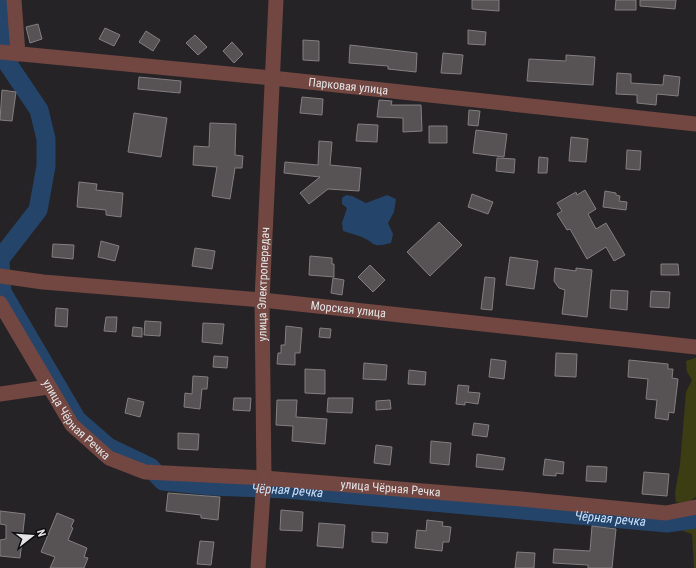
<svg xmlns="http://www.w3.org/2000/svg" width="696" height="568" viewBox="0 0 696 568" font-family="'Roboto Condensed',sans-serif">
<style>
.green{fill:#3c3d13}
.water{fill:#24446a}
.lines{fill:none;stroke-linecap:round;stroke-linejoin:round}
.river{stroke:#24446a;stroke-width:19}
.building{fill:#575354;stroke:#837e7f}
.minor{stroke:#724641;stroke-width:15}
.labels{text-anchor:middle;stroke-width:4;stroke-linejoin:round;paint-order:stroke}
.street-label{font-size:12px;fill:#e4e4e6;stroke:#0d0d0e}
.water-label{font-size:13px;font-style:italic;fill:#cbe0fa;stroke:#0d0d0e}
</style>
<rect width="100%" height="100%" fill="#252326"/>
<path class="green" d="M 695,358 L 696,358 L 696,497 L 685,504 L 676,502 L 675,493 L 680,464 L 686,392 L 692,380 L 687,372 L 686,361 Z
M 696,525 L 696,568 L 694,568 L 692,534 L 683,531 L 680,526 Z"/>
<path class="water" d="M 346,195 L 352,196 L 366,203 L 387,195 L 396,199 L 394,212 L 388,223 L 393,234 L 391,243 C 371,248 377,244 362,237 C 356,235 349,233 343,231 L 342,223 L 347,208 L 342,204 L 342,198 Z"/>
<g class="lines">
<g class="river">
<path d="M 0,259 L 38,210 L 46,166 L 46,139 L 39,110 L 8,64 L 3,0"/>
<path id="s1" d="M 0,262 L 2,292 L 77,420 L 108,447 L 150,467 L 163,481 L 211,486 L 286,489 L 667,523 L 696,519"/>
</g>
</g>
<path class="building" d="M 472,0 L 499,0 L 499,11 L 472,9 Z
M 616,0 L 636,0 L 636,10 L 615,10 Z
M 640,0 L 676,0 L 675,9 L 640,6 Z
M 38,24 L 42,39 L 30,43 L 26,27 Z
M 105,28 L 120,35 L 114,46 L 99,39 Z
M 468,30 L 486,32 L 485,45 L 468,44 Z
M 146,31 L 160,40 L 153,51 L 139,42 Z
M 195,35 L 207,47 L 198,55 L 186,43 Z
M 303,40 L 319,41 L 319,61 L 303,60 Z
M 232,42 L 243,54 L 234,63 L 223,51 Z
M 350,45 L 417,53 L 416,72 L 388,69 L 388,66 L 349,63 Z
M 443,53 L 463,55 L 461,74 L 441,73 Z
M 566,55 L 595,57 L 593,85 L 527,81 L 529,59 L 566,61 Z
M 617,73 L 631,74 L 631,83 L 663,85 L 664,75 L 680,77 L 678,96 L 657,94 L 656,105 L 637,103 L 637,95 L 616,94 Z
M 139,77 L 181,81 L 180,93 L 138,89 Z
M 2,90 L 16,92 L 12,121 L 0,120 Z
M 302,97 L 323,99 L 322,115 L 300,113 Z
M 379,100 L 392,101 L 391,105 L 421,105 L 422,131 L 403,132 L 403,118 L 377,117 Z
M 469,110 L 480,111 L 478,126 L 468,125 Z
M 134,113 L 167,118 L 161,157 L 128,152 Z
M 210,123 L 236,124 L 235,155 L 243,156 L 242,168 L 235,168 L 230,199 L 212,196 L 217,167 L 193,165 L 194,146 L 209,147 Z
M 358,124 L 378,125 L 377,142 L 356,141 Z
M 429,126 L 447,126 L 447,143 L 429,143 Z
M 476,130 L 507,134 L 504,157 L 473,153 Z
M 571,137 L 588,139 L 586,162 L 569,161 Z
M 319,141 L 332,142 L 330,165 L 361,168 L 359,191 L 328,189 L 309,204 L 300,193 L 320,177 L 284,173 L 285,162 L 318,165 Z
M 627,150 L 641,151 L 640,170 L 626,169 Z
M 539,157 L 548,158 L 547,173 L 538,173 Z
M 497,158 L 515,159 L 514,173 L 496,171 Z
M 79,182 L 97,184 L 96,190 L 123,193 L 121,217 L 106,215 L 106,210 L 77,207 Z
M 585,190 L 596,209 L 588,214 L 596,229 L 606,223 L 625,255 L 614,261 L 606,247 L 587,259 L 570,229 L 567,230 L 557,214 L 562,211 L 557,203 L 576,192 L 577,195 Z
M 605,191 L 616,193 L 616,195 L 620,196 L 619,201 L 627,202 L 626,210 L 603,207 Z
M 472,194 L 493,202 L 488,214 L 468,207 Z
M 439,222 L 462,245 L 430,276 L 407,252 Z
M 101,241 L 119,246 L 115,261 L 98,257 Z
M 53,244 L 74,245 L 73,259 L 52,257 Z
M 195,248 L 215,251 L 212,269 L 192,266 Z
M 310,256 L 332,258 L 332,264 L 334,264 L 334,277 L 309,275 Z
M 510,257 L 538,261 L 534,289 L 506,285 Z
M 661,264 L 678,264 L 679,275 L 661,275 Z
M 370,265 L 385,280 L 373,292 L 358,277 Z
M 555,268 L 576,271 L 576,268 L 592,270 L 587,317 L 562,314 L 565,290 L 559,288 L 554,281 Z
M 485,277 L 495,278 L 492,310 L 481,309 Z
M 333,278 L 344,280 L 342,295 L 331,293 Z
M 611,290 L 628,291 L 627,310 L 610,308 Z
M 651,291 L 670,292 L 669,308 L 650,307 Z
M 56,308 L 68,309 L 67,327 L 55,326 Z
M 106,317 L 117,317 L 116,332 L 104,331 Z
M 145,321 L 161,322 L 160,336 L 144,335 Z
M 203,323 L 224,324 L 222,344 L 202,342 Z
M 286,326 L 302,328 L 300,353 L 295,353 L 295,365 L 277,364 L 278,353 L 281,353 L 281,345 L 285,345 Z
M 133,327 L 142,328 L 142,337 L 132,336 Z
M 320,328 L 331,329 L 330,338 L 319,337 Z
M 556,353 L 577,354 L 576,377 L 555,376 Z
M 214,356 L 228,357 L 227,368 L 213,367 Z
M 491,359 L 506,361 L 504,379 L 489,377 Z
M 629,360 L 668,364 L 668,369 L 673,369 L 672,378 L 678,379 L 674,413 L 669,412 L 668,420 L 655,418 L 657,400 L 646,399 L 648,379 L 628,377 Z
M 364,363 L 387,365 L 386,380 L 363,379 Z
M 305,369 L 325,370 L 325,394 L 305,393 Z
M 409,370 L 426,372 L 425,385 L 408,384 Z
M 193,376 L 208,377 L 207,389 L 202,389 L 200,409 L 184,407 L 185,393 L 192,394 Z
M 458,385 L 469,386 L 468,392 L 480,393 L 478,404 L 465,402 L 465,405 L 456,404 Z
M 128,398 L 144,402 L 140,417 L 125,413 Z
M 234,398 L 251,398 L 250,411 L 233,410 Z
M 328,398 L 353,398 L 352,413 L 327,412 Z
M 277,400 L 297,400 L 296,417 L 327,419 L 325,444 L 292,441 L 293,426 L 276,425 Z
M 390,400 L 391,409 L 376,410 L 376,401 Z
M 474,423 L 489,425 L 487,437 L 472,435 Z
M 178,433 L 199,434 L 198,450 L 178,449 Z
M 431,441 L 451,443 L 449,465 L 430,463 Z
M 376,445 L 392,447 L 390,465 L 374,463 Z
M 477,454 L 505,458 L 503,470 L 476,467 Z
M 545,459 L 564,462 L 563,474 L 556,473 L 556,476 L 543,475 Z
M 587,466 L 607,467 L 606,482 L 586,481 Z
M 644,472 L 669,474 L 667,496 L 642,494 Z
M 168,493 L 220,497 L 218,520 L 201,518 L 201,515 L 166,511 Z
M 281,510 L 303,512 L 302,531 L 280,530 Z
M 0,511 L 25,514 L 20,558 L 0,556 L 0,540 L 6,539 L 6,525 L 0,524 Z
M 57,513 L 74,520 L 71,527 L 73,528 L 68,540 L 87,548 L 84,557 L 88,558 L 84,568 L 50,568 L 55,557 L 41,552 Z
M 427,520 L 443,522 L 442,526 L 451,527 L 449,542 L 443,542 L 442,551 L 415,548 L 417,530 L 426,531 Z
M 319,523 L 345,525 L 343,548 L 317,546 Z
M 592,526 L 616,529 L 612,568 L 588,568 L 588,565 L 553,563 L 554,549 L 590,551 Z
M 372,532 L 388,533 L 387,543 L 372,542 Z
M 200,541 L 214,542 L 211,565 L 197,564 Z
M 517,552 L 535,553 L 534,568 L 515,568 Z"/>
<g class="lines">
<g class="minor">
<path d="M 14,0 L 18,54"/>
<path id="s2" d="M 0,52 L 272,78 L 696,124"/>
<path id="s3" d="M 0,276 L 43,282 L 262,300 L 696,347"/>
<path id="s4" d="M 0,303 L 72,425 L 109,458 L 145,472 L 264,478 L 521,499 L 666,513 L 696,507"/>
<path d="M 0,394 L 48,387"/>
<path id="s5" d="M 258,568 L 264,478 L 262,300 L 276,0"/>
</g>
</g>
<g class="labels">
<g class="street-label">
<text dy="4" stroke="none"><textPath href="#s2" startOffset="350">Парковая улица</textPath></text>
<text dy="4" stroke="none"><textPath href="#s5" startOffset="284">улица Электропередач</textPath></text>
<text dy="4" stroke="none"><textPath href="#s3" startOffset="350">Морская улица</textPath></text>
<text dy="4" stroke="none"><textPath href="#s4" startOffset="140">улица Чёрная Речка</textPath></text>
<text dy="4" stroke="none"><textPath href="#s4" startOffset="476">улица Чёрная Речка</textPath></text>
</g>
<g class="water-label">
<text dy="5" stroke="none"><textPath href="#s1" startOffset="410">Чёрная речка</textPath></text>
<text dy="5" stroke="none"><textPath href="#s1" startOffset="734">Чёрная речка</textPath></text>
</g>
</g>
<g transform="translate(32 536) rotate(73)" stroke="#0d0d0e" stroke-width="3" paint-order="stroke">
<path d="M0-3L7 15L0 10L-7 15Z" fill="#e4e4e6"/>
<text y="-6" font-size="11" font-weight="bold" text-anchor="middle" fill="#e4e4e6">N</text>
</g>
</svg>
